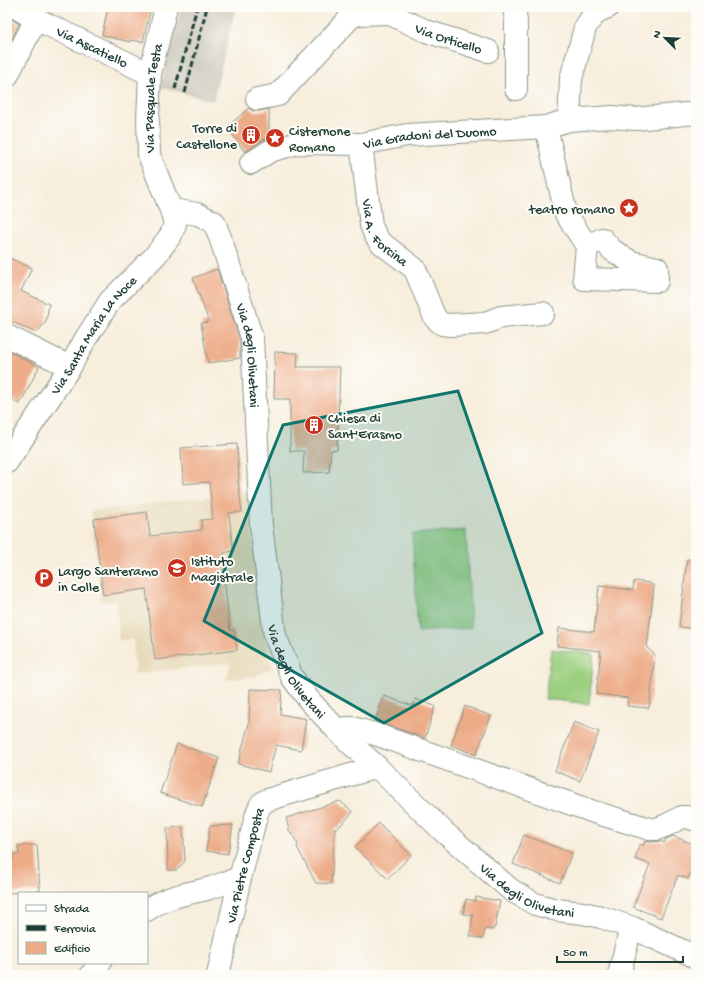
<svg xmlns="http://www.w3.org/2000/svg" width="703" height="982" viewBox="0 0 703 982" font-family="'Gochi Hand',sans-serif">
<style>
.built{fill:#e7daba}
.industrial{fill:#c8c4b8}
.pitch{fill:#9bcf7f;stroke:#5d865a}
.building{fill:#edac88}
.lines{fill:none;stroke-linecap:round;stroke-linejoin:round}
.minor-casing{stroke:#8b9688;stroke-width:24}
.minor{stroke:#fff;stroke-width:22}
.rail{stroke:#1f3d34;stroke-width:3;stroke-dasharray:6 3;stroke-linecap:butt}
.marked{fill:#0f766e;fill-opacity:0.2;stroke:#0f766e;stroke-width:3;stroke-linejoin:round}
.labels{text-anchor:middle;stroke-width:4;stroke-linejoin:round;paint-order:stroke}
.street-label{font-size:14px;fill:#1f3d34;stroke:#fdfcf7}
.poi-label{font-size:14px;fill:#1f3d34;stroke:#fdfcf7;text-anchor:start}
</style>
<rect width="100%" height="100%" fill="#fdfcf7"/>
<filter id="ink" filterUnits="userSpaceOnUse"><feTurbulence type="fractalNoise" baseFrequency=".025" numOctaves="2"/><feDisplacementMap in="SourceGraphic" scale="8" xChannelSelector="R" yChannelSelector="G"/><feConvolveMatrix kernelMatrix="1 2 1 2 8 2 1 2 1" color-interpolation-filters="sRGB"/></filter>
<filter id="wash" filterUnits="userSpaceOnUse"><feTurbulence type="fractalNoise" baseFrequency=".012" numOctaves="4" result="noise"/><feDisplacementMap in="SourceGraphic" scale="16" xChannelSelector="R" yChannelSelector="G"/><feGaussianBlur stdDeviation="0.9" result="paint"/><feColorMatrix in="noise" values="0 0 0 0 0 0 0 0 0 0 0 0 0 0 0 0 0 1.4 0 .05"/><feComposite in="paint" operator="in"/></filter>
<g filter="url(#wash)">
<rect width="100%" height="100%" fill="#f7eedc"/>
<path class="built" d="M 247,492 L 252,535 L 267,651 L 273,668 L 256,676 L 226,680 L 231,663 L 135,674 L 133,639 L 119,640 L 117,601 L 101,603 L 91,511 Z"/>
<path class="industrial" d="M 181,7 L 236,7 L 213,101 L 160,87 Z"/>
<path class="pitch" d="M 466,530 L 471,628 L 418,632 L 412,534 Z
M 551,649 L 594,654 L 589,704 L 545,699 Z"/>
<g id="blocks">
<path class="building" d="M 108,7 L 151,7 L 143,42 L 130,40 L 130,42 L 102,35 Z
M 7,16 L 19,24 L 12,39 L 7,37 Z
M 249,108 L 253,111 L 259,111 L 269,109 L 269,138 L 263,140 L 245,152 L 227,127 Z
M 7,257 L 32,268 L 21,291 L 49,304 L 46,322 L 36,333 L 8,320 L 7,323 Z
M 217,269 L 240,340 L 240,358 L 208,363 L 201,323 L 209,322 L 193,278 Z
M 7,350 L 39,367 L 20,404 L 7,398 Z
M 275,352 L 298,353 L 297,367 L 340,367 L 337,450 L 331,450 L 329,472 L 303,473 L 304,451 L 290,451 L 290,399 L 274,399 Z
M 237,444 L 239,480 L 238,480 L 242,512 L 229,513 L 233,551 L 224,553 L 225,560 L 222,561 L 230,630 L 234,630 L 237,650 L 155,660 L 146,589 L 103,595 L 94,519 L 147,512 L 150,536 L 202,530 L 201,520 L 213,519 L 209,482 L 183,484 L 181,448 Z
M 687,559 L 696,560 L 696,629 L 679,627 Z
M 634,581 L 649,583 L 654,586 L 647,648 L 655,655 L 649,708 L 627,706 L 628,698 L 596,694 L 601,651 L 557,646 L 559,628 L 594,632 L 599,586 L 633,590 Z
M 250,689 L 282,690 L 280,714 L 306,719 L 301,750 L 276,745 L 269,772 L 238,764 L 249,723 Z
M 384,696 L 413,706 L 415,699 L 435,706 L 425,738 L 375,721 Z
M 465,706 L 491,716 L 476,755 L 451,745 Z
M 574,722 L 599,732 L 580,781 L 555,771 Z
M 177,744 L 219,758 L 202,807 L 160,793 Z
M 340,801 L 353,812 L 337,829 L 335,827 L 331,884 L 316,883 L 297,847 L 298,844 L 289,830 L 286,818 Z
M 379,823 L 411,855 L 388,879 L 355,847 Z
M 233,825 L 228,854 L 206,851 L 210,826 Z
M 183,827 L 185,861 L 177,870 L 168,870 L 167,828 Z
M 524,835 L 572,853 L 560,883 L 513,864 Z
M 673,836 L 696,845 L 696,858 L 688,879 L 678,875 L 661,918 L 633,907 L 650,864 L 635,859 L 640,844 L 643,846 L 645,841 L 650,842 L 660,841 L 664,843 L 666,839 Z
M 37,845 L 40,891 L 7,893 L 7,860 L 13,860 L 13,854 L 19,854 L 18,846 Z
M 476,897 L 500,901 L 495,927 L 494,927 L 493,930 L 485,929 L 483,939 L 470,936 L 473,915 L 463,914 L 466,899 L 475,901 Z"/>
</g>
</g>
<g filter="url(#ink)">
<use href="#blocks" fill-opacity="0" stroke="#8b9688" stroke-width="1"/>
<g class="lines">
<g class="minor-casing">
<g id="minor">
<path id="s1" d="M 15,7 L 36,19 L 150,74"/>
<path d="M 514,7 L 516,21 L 516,89"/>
<path id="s2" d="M 388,13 L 426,31 L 488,51"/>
<path d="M 7,76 L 36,19"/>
<path d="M 257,99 L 278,95 L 350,18 L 358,14 L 388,13 L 391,7"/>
<path d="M 569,120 L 571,79 L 585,28 L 590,20 L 598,11 L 608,7"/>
<path d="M 546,127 L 566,214 L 587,246"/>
<path id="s3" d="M 361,144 L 371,225 L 375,235 L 380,242 L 415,269 L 435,318 L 442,324 L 450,325 L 485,323 L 501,317 L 543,313"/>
<path id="s4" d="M 251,163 L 270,151 L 298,143 L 361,144 L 407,135 L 546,127 L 569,120 L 612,117 L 635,119 L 696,113"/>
<path id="s5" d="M 171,210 L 198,214 L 214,222 L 221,240 L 252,338 L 261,525 L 275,636 L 292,677 L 309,700 L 337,730 L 348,741 L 377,767 L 444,832 L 511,890 L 535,904 L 557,910 L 583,913 L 601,917 L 633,928 L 696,957"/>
<path d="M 602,239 L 612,250 L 631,262 L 657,268 L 657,281 L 584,279 L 587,246 Z"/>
<path d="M 7,336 L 70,367"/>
<path id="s6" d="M 7,462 L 70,367 L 86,338 L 110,301 L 155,256 L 171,235 L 175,224 L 171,210 L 149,155 L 148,119 L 150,74 L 166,7"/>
<path d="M 337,730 L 346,728 L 353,728 L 378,735 L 594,812 L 650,829 L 657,829 L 667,825 L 682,817 L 687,817 L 696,820"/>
<path d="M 147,910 C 165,896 189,894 210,888 C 220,885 230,881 240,878"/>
<path d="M 91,975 L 100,963"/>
<path id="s7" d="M 218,975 L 240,878 L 257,813 L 261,804 L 267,800 L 377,767"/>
<path d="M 619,975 L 629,935 L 633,928"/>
</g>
</g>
<use href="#minor" class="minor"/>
<path class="rail" d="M 175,89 L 197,7
M 185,93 L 207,7"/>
</g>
</g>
<path class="marked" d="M 458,391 L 542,633 L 384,723 L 204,621 L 283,425 Z"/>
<defs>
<g id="building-disc" transform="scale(1)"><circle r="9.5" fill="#c8321e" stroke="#fdfcf7"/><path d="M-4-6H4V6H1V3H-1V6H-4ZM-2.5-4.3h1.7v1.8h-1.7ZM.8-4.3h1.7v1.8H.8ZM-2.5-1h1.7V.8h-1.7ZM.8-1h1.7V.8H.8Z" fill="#fff"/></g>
<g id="sight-disc" transform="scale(1)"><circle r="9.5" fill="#c8321e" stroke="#fdfcf7"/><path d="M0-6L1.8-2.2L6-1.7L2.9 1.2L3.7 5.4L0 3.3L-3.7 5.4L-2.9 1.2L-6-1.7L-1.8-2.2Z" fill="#fff"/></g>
<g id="school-disc" transform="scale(1)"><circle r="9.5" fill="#c8321e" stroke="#fdfcf7"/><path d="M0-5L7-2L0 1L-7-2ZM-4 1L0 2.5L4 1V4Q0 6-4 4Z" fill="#fff"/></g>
<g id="parking-disc" transform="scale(1)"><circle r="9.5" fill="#c8321e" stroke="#fdfcf7"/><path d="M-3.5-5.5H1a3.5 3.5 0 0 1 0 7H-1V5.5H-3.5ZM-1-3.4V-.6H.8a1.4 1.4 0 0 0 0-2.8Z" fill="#fff"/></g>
</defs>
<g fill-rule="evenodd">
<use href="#building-disc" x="251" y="135"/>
<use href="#sight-disc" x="275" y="138"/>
<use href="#sight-disc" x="629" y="208"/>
<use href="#building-disc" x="314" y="425"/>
<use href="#school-disc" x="177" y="568"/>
<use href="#parking-disc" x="44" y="578"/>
</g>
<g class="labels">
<g class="street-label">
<text dy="5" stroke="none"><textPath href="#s2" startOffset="66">Via Orticello</textPath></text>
<text dy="5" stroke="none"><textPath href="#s1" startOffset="87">Via Ascatiello</textPath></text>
<text dy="5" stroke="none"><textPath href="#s6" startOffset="424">Via Pasquale Testa</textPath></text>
<text dy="5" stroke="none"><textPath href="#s4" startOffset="184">Via Gradoni del Duomo</textPath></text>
<text dy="5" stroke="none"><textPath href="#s3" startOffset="95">Via A. Forcina</textPath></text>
<text dy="5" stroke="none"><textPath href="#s6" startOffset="154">Via Santa Maria La Noce</textPath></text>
<text dy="5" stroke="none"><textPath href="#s5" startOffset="184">Via degli Olivetani</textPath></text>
<text dy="5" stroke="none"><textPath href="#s5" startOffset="508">Via degli Olivetani</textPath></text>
<text dy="5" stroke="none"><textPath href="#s7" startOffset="113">Via Pietre Composta</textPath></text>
<text dy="5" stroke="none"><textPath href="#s5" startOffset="832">Via degli Olivetani</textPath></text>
</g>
<g class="poi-label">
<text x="237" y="132" text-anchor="end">Torre di<tspan x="237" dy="16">Castellone</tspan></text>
<text x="289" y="135">Cisternone<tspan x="289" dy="16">Romano</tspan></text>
<text x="615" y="213" text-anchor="end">teatro romano</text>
<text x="328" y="422">Chiesa di<tspan x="328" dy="16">Sant'Erasmo</tspan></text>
<text x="191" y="565">Istituto<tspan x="191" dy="16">Magistrale</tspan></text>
<text x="58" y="575">Largo Santeramo<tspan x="58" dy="16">in Colle</tspan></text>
</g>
</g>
<rect width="703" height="982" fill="none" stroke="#fdfcf7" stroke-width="24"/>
<rect x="18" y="892" width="130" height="72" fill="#fdfcf7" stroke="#a4b0a9"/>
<rect x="26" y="905" width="20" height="6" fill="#ffffff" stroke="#a4b0a9"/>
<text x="54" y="912" font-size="12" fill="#1f3d34">Strada</text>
<rect x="26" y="925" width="20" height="6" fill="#1f3d34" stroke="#a4b0a9"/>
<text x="54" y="932" font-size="12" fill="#1f3d34">Ferrovia</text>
<rect x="26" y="942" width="20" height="12" fill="#edac88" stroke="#a4b0a9"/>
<text x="54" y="952" font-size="12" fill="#1f3d34">Edificio</text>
<g transform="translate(665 38) rotate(294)" stroke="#fdfcf7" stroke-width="3" paint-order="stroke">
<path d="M0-3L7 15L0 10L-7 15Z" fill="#1f3d34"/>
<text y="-6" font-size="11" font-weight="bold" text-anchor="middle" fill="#1f3d34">N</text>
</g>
<path d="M557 956v6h126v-6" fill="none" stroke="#1f3d34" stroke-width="2"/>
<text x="563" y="956" font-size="12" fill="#1f3d34" stroke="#fdfcf7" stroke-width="3" paint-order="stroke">50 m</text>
</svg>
